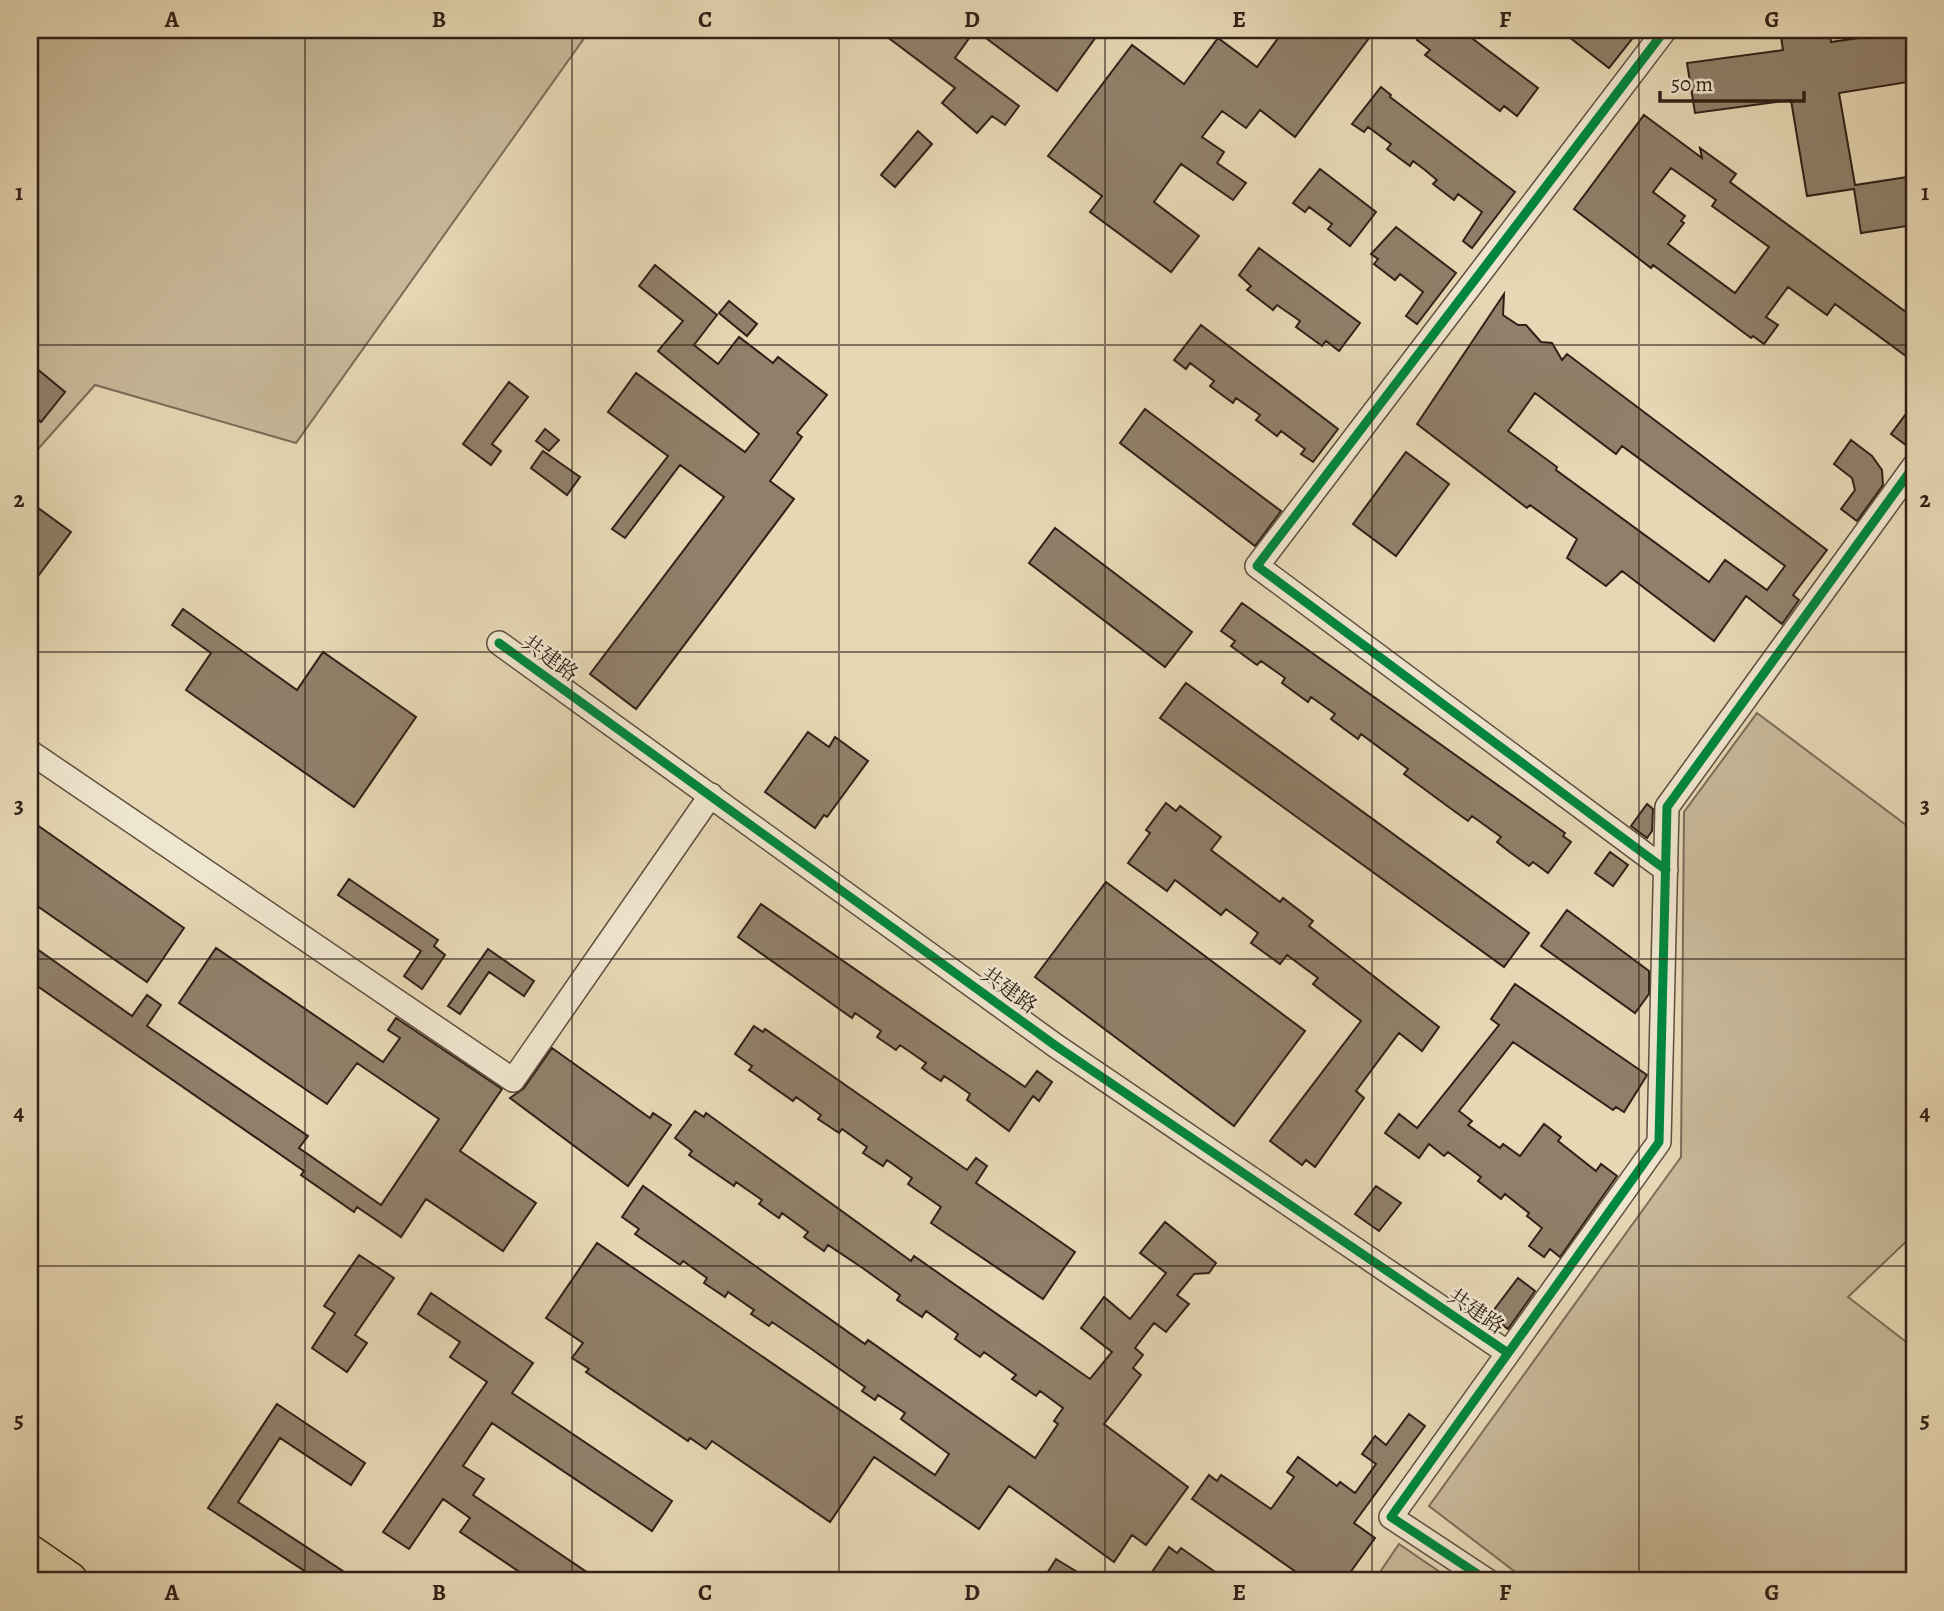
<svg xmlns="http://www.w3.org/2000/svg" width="1944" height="1611" viewBox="0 0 1944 1611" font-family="Alegreya,'Noto Serif SC',serif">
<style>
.green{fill:#c8b99a;stroke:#7d6c59;stroke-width:2}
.building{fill:#90806a;stroke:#322018;stroke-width:2;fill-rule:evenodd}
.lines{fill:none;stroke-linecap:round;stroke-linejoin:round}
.minor-casing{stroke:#5f4e3f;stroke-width:26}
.trunk-casing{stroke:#322018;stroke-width:40}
.minor{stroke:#efe6cf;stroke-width:23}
.trunk{stroke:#e7d8b5;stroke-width:37}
.cycleway-casing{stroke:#efe6cf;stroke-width:13}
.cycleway{stroke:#00873e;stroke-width:9}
.grid{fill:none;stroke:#322018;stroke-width:2;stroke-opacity:0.55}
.labels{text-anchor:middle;stroke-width:5;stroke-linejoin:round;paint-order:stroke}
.street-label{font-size:21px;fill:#322018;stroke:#efe6cf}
.neatline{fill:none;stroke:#322018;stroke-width:2.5}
.grid-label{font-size:23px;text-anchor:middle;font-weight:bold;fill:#322018}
</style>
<rect width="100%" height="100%" fill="#e7d8b5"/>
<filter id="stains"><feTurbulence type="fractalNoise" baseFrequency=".00286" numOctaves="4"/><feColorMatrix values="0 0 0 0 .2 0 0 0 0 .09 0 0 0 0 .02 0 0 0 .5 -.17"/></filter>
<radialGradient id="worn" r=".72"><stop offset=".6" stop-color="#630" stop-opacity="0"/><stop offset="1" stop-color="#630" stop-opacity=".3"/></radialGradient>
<path class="green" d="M 36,30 L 590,30 L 296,443 L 95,385 L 30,458 L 30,38 Z
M 1757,713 L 1914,831 L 1914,1234 L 1848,1297 L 1914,1348 L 1914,1581 L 1527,1581 L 1429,1506 L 1681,1157 L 1684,812 Z
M 1399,1544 L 1453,1581 L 1374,1581 Z"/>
<path class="building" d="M 878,30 L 1101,30 L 1057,91 L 975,30 L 955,58 L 1019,106 L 1005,125 L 992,116 L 977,133 L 942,103 L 955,88 Z
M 1284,30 L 1375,30 L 1295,137 L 1260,110 L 1246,128 L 1222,111 L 1202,137 L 1224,152 L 1217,163 L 1246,183 L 1233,200 L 1181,164 L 1154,202 L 1199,236 L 1171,272 L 1090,212 L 1102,196 L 1048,156 L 1132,45 L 1184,84 L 1218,38 L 1257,67 Z
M 1425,30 L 1461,30 L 1538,88 L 1517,116 L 1504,106 L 1500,111 L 1425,55 L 1430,50 L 1417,40 Z
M 1560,30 L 1639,30 L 1609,68 Z
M 1780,30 L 1829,30 L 1831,42 L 1913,30 L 1914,81 L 1839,93 L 1855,185 L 1914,176 L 1914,225 L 1861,233 L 1854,189 L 1807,196 L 1791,100 L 1695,113 L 1687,63 L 1783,50 Z
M 1381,87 L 1391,95 L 1390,97 L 1515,192 L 1472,248 L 1463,241 L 1482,212 L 1458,194 L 1454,200 L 1433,184 L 1437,180 L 1425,170 L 1413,161 L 1410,166 L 1387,149 L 1391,144 L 1368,127 L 1364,132 L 1352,124 Z
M 1644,115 L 1702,158 L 1700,148 L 1736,174 L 1730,182 L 1914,318 L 1914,362 L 1835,304 L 1827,315 L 1788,287 L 1766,317 L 1778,325 L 1764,344 L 1753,336 L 1751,338 L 1653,265 L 1651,268 L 1574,209 ZM 1671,168 L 1716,200 L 1712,206 L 1769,247 L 1735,293 L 1668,244 L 1684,223 L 1681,221 L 1685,216 L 1653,192 Z
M 918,131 L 932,144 L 895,187 L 881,175 Z
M 1320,169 L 1376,212 L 1350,246 L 1328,229 L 1332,224 L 1309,207 L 1305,212 L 1293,203 Z
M 1396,227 L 1456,273 L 1417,324 L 1406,316 L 1423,292 L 1400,274 L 1395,280 L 1374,264 L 1378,259 L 1371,254 Z
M 1259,248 L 1360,323 L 1339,351 L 1326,341 L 1322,346 L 1296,327 L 1300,321 L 1277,305 L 1273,310 L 1247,290 L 1251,286 L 1239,275 Z
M 655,265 L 717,315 L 694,345 L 718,364 L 739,337 L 773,363 L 778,357 L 827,395 L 797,433 L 802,437 L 770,481 L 794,499 L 636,709 L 590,674 L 724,497 L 680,465 L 625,538 L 612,529 L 668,456 L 608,412 L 636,373 L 745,452 L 759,434 L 658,351 L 683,321 L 639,286 Z
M 1504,294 L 1503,315 L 1518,325 L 1526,325 L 1541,342 L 1552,343 L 1562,360 L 1567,354 L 1827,550 L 1793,595 L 1799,600 L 1782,624 L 1746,596 L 1714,641 L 1622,571 L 1606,586 L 1567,558 L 1577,539 L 1530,505 L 1527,508 L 1417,424 ZM 1535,393 L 1616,454 L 1622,446 L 1785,566 L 1767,590 L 1725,560 L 1709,582 L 1556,470 L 1557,467 L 1508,431 Z
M 729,301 L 757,324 L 747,336 L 719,313 Z
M 1201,325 L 1338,429 L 1313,462 L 1301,454 L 1305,449 L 1281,431 L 1277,436 L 1256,420 L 1260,415 L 1236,398 L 1233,403 L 1210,386 L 1214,381 L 1190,363 L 1186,369 L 1174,360 Z
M 30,363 L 65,392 L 41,422 L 30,412 Z
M 509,382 L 528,397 L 492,444 L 501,451 L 491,465 L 463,444 Z
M 1914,403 L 1914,451 L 1891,434 Z
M 1145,409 L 1281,511 L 1255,546 L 1120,443 Z
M 545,429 L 559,440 L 549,451 L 536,441 Z
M 1851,440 L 1872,456 L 1882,470 L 1883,485 L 1857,521 L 1841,509 L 1855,490 L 1852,478 L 1834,464 Z
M 543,451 L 580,477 L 567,495 L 531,468 Z
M 1406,452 L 1449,484 L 1396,556 L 1353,524 Z
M 30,502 L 71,532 L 30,587 Z
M 1055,528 L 1192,632 L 1165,667 L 1029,563 Z
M 1242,603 L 1565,833 L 1563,836 L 1571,842 L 1548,873 L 1533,862 L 1529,866 L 1511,853 L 1497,842 L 1501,837 L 1472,816 L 1468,821 L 1450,808 L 1404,774 L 1408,769 L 1361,734 L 1358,739 L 1331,719 L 1335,714 L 1311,697 L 1308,702 L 1282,683 L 1285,678 L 1261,661 L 1257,665 L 1231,646 L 1235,641 L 1221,631 Z
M 183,609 L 297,690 L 323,652 L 416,717 L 354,807 L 186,690 L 211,653 L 172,625 Z
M 1186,683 L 1529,933 L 1504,967 L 1160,718 Z
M 808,732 L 829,747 L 835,737 L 868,761 L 827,817 L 824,815 L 815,828 L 765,792 Z
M 1166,803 L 1176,811 L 1180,806 L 1221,837 L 1211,850 L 1280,902 L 1283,898 L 1313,921 L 1309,926 L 1439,1027 L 1422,1051 L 1399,1033 L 1356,1091 L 1364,1098 L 1315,1167 L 1306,1160 L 1302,1165 L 1270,1141 L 1361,1021 L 1313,984 L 1318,978 L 1287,955 L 1280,964 L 1251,943 L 1258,933 L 1226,909 L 1221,915 L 1175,880 L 1167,891 L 1128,863 L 1150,833 L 1146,830 Z
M 1647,804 L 1653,809 L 1652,831 L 1647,838 L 1631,826 Z
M 30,820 L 184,928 L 147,982 L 30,901 Z
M 1610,852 L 1628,865 L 1613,886 L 1595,873 Z
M 349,879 L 438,940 L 434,946 L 445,955 L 422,989 L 404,976 L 421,951 L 338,895 Z
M 1106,882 L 1305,1031 L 1234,1126 L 1035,977 Z
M 761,904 L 1025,1087 L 1037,1071 L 1052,1082 L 1039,1101 L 1033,1096 L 1009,1131 L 967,1100 L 970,1094 L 956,1084 L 944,1076 L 941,1081 L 930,1074 L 922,1068 L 926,1063 L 900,1045 L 896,1050 L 877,1037 L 881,1031 L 855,1013 L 852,1018 L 738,937 Z
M 1567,910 L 1649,971 L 1649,994 L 1635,1013 L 1541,946 Z
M 30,944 L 132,1016 L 147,995 L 161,1005 L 147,1026 L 308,1136 L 299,1148 L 381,1205 L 439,1119 L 357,1063 L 327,1104 L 179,1003 L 216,948 L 383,1062 L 400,1038 L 388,1030 L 396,1018 L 502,1089 L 460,1151 L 536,1203 L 503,1251 L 426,1199 L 401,1237 L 357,1207 L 354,1212 L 301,1175 L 304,1171 L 30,981 Z
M 488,949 L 534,981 L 524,996 L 489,972 L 460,1014 L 448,1006 Z
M 1515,984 L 1647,1075 L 1624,1112 L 1616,1107 L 1613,1110 L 1513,1042 L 1459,1111 L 1472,1121 L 1468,1125 L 1500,1148 L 1503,1144 L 1520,1156 L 1544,1124 L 1561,1137 L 1558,1141 L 1596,1171 L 1601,1164 L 1617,1176 L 1560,1257 L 1550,1249 L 1544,1257 L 1529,1246 L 1542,1228 L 1527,1216 L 1529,1213 L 1505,1194 L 1501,1199 L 1478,1181 L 1481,1177 L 1448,1152 L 1444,1156 L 1429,1144 L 1419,1158 L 1385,1133 L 1399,1114 L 1417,1128 L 1499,1025 L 1491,1019 Z
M 754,1026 L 763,1032 L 765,1029 L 967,1170 L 976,1158 L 987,1166 L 976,1183 L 1075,1252 L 1043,1299 L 931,1223 L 941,1207 L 908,1184 L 912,1178 L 887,1160 L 883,1166 L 863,1153 L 867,1147 L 842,1129 L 839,1133 L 818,1119 L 821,1115 L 796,1097 L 793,1101 L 749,1070 L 752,1066 L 735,1054 Z
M 552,1048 L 650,1118 L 653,1113 L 671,1125 L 628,1186 L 510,1098 L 524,1088 Z
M 695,1111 L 704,1117 L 706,1113 L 911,1261 L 914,1256 L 1090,1379 L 1112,1352 L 1081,1328 L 1104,1297 L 1130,1319 L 1166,1273 L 1140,1253 L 1165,1222 L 1216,1263 L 1209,1273 L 1194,1274 L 1177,1295 L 1189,1304 L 1166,1332 L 1154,1323 L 1135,1348 L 1143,1355 L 1133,1368 L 1141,1375 L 1104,1424 L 1188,1487 L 1146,1545 L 1132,1535 L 1114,1562 L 1009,1486 L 979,1529 L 874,1457 L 830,1522 L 712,1441 L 706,1449 L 690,1438 L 688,1441 L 586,1372 L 589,1369 L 572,1358 L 583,1343 L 546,1318 L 597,1243 L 935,1475 L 949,1454 L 901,1419 L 905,1413 L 878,1395 L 875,1400 L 862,1391 L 865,1387 L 810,1348 L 772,1322 L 769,1326 L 751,1314 L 754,1310 L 728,1292 L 725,1297 L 704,1283 L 707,1278 L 683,1261 L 680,1265 L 635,1234 L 639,1229 L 622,1217 L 643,1186 L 865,1344 L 868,1340 L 1035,1458 L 1058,1424 L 1054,1421 L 1063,1408 L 1040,1391 L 1036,1396 L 1012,1379 L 1016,1375 L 984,1352 L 980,1357 L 955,1339 L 958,1334 L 926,1311 L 922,1317 L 897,1300 L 900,1295 L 864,1269 L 828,1245 L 824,1251 L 804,1237 L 808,1232 L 782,1213 L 779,1218 L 759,1204 L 762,1200 L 736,1182 L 734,1186 L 689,1155 L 692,1151 L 675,1138 Z
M 1376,1186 L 1401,1203 L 1379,1231 L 1355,1214 Z
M 359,1255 L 394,1278 L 355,1335 L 367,1343 L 347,1372 L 312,1348 L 335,1313 L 324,1306 Z
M 1518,1278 L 1535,1291 L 1508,1329 L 1490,1315 Z
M 431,1293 L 533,1363 L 512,1393 L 672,1501 L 652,1531 L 492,1423 L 463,1466 L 484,1479 L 473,1495 L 600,1581 L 533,1581 L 460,1532 L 470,1518 L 443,1499 L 409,1549 L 383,1532 L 487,1382 L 450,1357 L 460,1342 L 418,1314 Z
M 277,1404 L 365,1463 L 351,1485 L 280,1438 L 238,1502 L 358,1581 L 320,1581 L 208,1508 Z
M 1409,1414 L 1425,1426 L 1354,1523 L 1375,1538 L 1344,1581 L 1309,1581 L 1192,1499 L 1209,1475 L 1217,1481 L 1221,1475 L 1271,1509 L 1294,1477 L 1287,1472 L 1298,1457 L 1337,1486 L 1340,1482 L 1355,1493 L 1376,1464 L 1362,1454 L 1375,1436 L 1386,1445 Z
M 1169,1547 L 1177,1553 L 1181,1548 L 1228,1581 L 1165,1581 L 1152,1572 Z
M 1056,1559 L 1092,1581 L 1042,1581 Z"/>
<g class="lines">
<g class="minor-casing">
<path id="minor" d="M 1665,30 L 1257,566 L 1666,870
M 499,643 L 1056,1046 L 1508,1353
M 30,752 L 513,1080 L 711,795
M 1488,1581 L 1391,1517 L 1659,1142 L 1667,807 L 1914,466"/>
</g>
<g class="trunk-casing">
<path id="trunk" d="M 30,1554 L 69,1581"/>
</g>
<use href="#minor" class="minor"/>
<use href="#trunk" class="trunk"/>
<g class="cycleway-casing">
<path id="cycleway" d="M 1665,30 L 1257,566 L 1666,870
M 499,643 L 1056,1046 L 1508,1353
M 1488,1581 L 1391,1517 L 1659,1142 L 1667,807 L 1914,466"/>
</g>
<use href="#cycleway" class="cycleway"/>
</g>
<path class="grid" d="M 305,30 L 305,1581M 572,30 L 572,1581M 839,30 L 839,1581M 1105,30 L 1105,1581M 1372,30 L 1372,1581M 1639,30 L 1639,1581M 30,345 L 1914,345M 30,652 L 1914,652M 30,959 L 1914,959M 30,1266 L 1914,1266"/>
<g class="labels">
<g class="street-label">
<text transform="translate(550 658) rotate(36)" y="7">共建路</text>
<text transform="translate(1009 990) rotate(36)" y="7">共建路</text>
<text transform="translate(1476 1311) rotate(34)" y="7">共建路</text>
</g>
</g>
<rect width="1944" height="1611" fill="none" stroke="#e7d8b5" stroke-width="77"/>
<path d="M1660 91v10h144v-10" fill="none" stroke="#322018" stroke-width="3.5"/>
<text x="1671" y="91" font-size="21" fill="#322018" stroke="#efe6cf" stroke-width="5" paint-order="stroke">50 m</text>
<rect x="38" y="38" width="1868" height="1534" class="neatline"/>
<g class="grid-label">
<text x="172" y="27">A</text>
<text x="439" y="27">B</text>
<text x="705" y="27">C</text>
<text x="972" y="27">D</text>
<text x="1239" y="27">E</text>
<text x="1505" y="27">F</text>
<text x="1772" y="27">G</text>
<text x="19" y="200">1</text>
<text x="1925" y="200">1</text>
<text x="19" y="507">2</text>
<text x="1925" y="507">2</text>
<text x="19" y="813">3</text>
<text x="1925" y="813">3</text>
<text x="19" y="1120">4</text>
<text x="1925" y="1120">4</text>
<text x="19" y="1427">5</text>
<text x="1925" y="1427">5</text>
<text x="172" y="1600">A</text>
<text x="439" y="1600">B</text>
<text x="705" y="1600">C</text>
<text x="972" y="1600">D</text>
<text x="1239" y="1600">E</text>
<text x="1505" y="1600">F</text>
<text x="1772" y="1600">G</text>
</g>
<rect width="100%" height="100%" filter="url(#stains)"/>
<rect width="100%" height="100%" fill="url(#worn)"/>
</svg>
